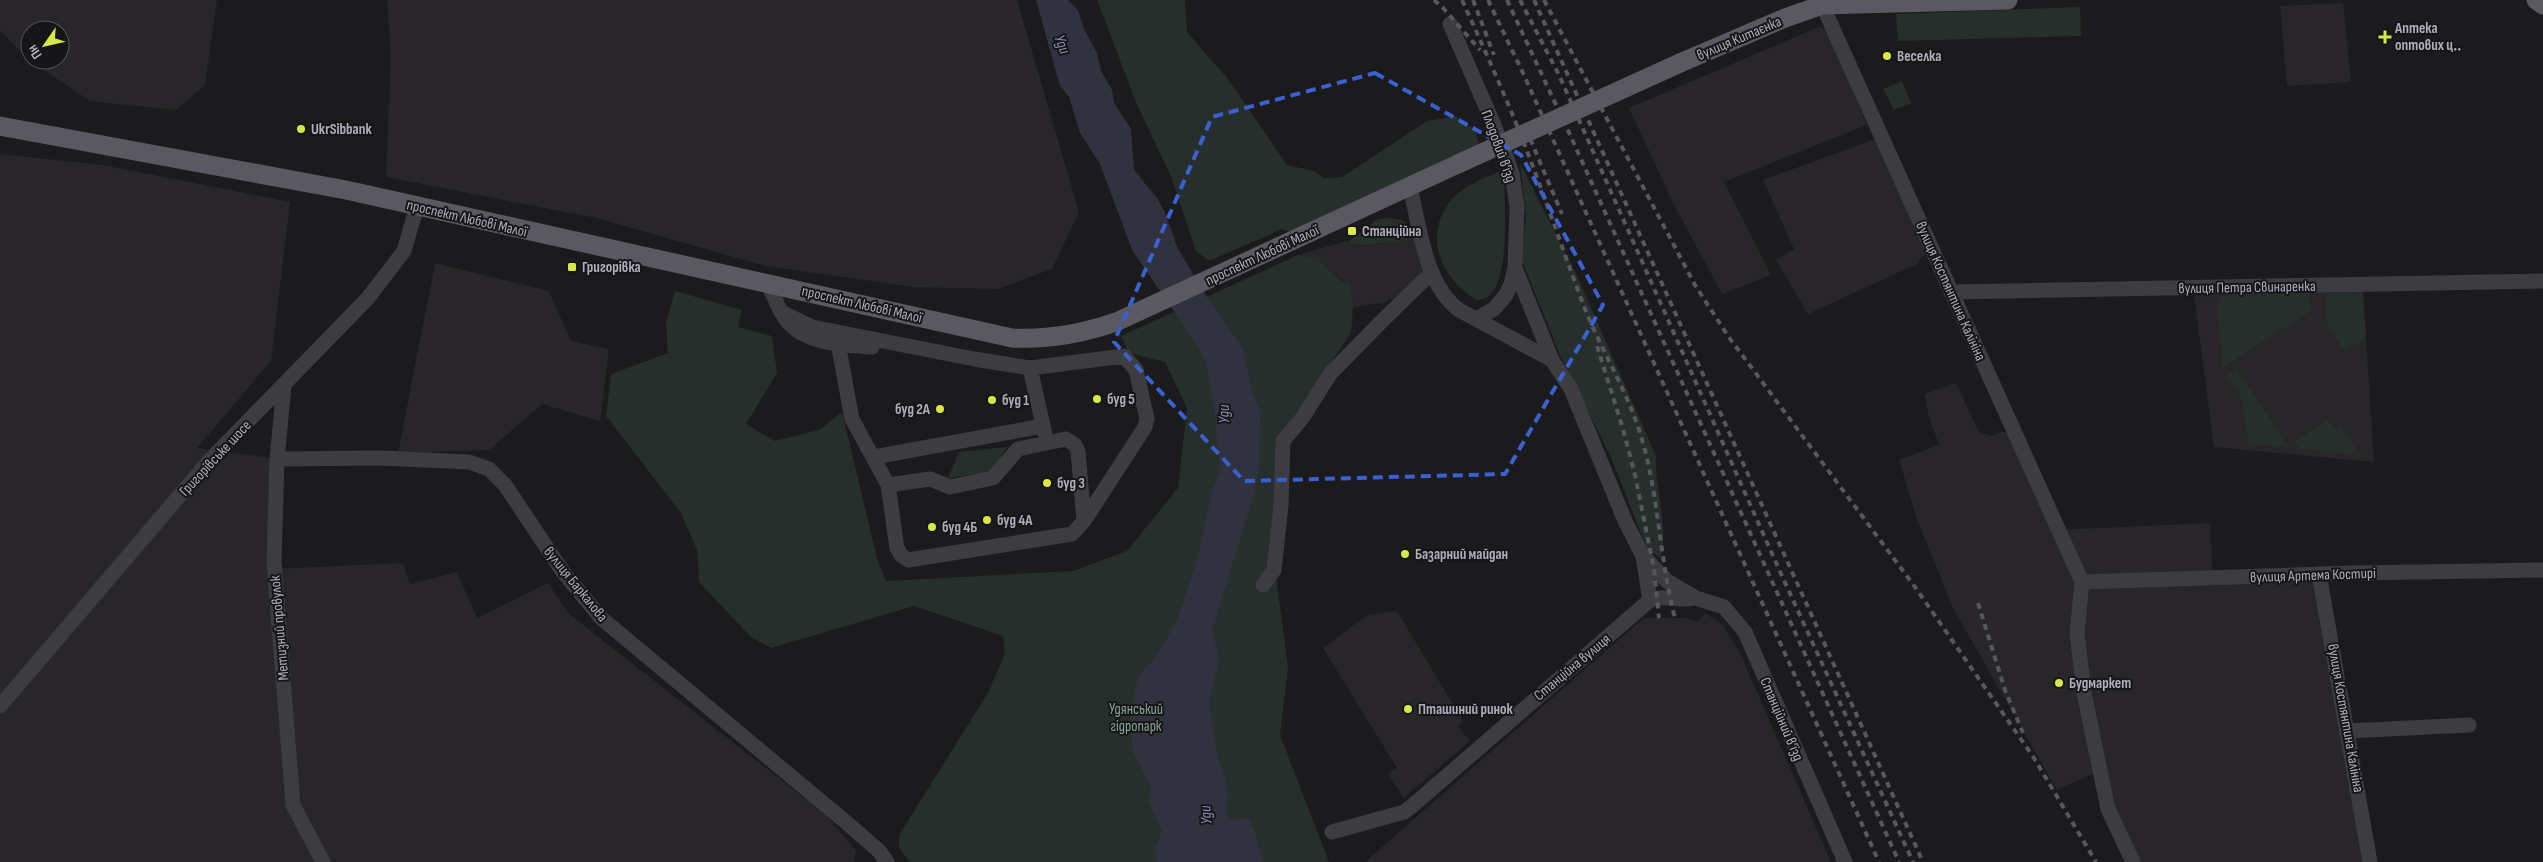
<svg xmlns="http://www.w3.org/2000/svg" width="2543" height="862" viewBox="0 0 2543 862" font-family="'Sofia Sans Condensed',sans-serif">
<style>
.built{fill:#282629;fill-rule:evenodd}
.green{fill:#262f2c}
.water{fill:#313240}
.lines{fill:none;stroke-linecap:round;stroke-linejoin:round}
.minor{stroke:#3d3c41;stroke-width:15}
.major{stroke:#5a5860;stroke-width:19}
.rail{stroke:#58575e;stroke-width:4;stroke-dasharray:6 5;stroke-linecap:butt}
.major-bridge{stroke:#5a5860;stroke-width:19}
.marked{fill:none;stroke:#3a61d2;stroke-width:4;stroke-dasharray:10 6;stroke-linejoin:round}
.poi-dot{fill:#d8e946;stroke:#161518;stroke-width:2}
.labels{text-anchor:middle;stroke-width:4;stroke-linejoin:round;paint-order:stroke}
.poi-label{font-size:15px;font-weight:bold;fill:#afaebb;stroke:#161518;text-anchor:start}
.street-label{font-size:15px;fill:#afaebb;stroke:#161518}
.park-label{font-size:15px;fill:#86a595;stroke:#161518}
.water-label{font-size:16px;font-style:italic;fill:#878bb4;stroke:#161518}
</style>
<rect width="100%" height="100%" fill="#1b1a1c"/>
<path class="built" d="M 0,0 L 217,0 L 205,85 L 176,110 L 90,101 L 26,58 L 0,30 ZM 30,30 L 60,30 L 60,60 L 30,60 Z
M 387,0 L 1017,0 L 1079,212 L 1052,269 L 998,289 L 914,287 L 766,266 L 596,218 L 386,177 L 391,55 Z
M 2343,3 L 2351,82 L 2287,86 L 2280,6 Z
M 1821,26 L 1830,36 L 1867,125 L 1724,182 L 1771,275 L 1722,294 L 1673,203 L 1629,108 Z
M 1875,139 L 1926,252 L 1917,264 L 1808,314 L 1776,260 L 1794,249 L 1763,180 Z
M 0,154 L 103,165 L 290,202 L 271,361 L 197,448 L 277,459 L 274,569 L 403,563 L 410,584 L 457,572 L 477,618 L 548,583 L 569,614 L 827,816 L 856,851 L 854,862 L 0,862 Z
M 1416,234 L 1433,274 L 1400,300 L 1390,299 L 1387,302 L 1353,307 L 1349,281 L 1344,282 L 1318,259 L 1298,255 L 1347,241 L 1347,243 L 1356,246 L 1378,245 L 1387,240 L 1395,243 Z
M 435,263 L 549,291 L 571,341 L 609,349 L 600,421 L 542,404 L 489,450 L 398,453 Z
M 2363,292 L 2374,462 L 2214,447 L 2194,295 Z
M 1956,383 L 1979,432 L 1993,436 L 2001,431 L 2012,435 L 2055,530 L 2210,523 L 2213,581 L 2317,578 L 2367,862 L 2129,862 L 2095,773 L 2057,790 L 1954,610 L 1918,522 L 1899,460 L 1939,445 L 1928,414 L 1925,394 Z
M 1397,611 L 1463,721 L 1458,726 L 1470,741 L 1404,798 L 1388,774 L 1397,768 L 1323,648 L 1367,615 Z
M 1705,613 L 1723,625 L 1741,655 L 1831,862 L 1365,862 L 1640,621 L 1646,618 L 1685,618 L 1698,622 Z"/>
<path class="green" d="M 1097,0 L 1185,0 L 1187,32 L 1228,79 L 1287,165 L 1314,171 L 1324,178 L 1342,177 L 1427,121 L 1456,116 L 1475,130 L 1479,144 L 1293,233 L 1282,229 L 1209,261 L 1196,251 L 1172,179 L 1136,102 Z
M 2080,7 L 2081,36 L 1898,41 L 1896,14 Z
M 1902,81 L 1911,103 L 1894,110 L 1883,89 Z
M 1520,163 L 1578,278 L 1656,456 C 1654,488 1670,528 1660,558 L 1647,548 L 1610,455 L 1560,355 L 1521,258 L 1526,216 Z
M 1504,170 C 1504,197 1512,281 1487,297 C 1484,299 1479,299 1476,300 C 1445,280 1424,244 1446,207 C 1458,187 1484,178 1504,170 Z
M 1387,218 L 1402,220 L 1415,230 L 1416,234 L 1395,243 L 1387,241 C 1375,246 1359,247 1347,243 L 1378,219 Z
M 1298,255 L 1318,259 L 1343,282 L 1349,281 L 1353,307 L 1351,333 L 1278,441 L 1276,576 L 1288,667 L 1280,735 L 1329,862 L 910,862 L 899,848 L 899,835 L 989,691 L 1005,653 L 1003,636 L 914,606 L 771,648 L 751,637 L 699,582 L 697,550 L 681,513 L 606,416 L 611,374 L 668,353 L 666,322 L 675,291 L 742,310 L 738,327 L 772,336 L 777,373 L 746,424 L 775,441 L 819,430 L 842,412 L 878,562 L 886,581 L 1073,571 L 1127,551 L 1178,488 L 1187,408 L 1165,362 L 1129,353 L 1121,336 Z
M 2363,292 L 2366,338 L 2345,352 L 2326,322 L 2326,293 Z
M 2309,293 L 2311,311 L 2223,367 L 2217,309 L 2222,295 Z
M 2237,368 L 2288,447 L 2249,445 L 2241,398 L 2226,376 Z
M 2328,420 L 2336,430 L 2341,427 L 2361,456 L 2300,449 L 2295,441 Z
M 1007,447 L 992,472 L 948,478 L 959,452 Z"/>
<path class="water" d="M 1036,0 L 1068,0 L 1078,10 L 1083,27 L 1097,53 L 1101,71 L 1112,90 L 1114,103 L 1131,129 L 1134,170 L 1157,198 L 1165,213 L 1178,249 L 1210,302 L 1243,348 L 1251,389 L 1260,411 L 1259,467 L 1255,491 L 1212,631 L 1219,658 L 1209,703 L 1217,754 L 1225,780 L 1228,798 L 1225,807 L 1229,820 L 1248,818 L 1254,830 L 1263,862 L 1157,862 L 1155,848 L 1162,831 L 1148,801 L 1152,789 L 1133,751 L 1130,723 L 1134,698 L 1138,677 L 1154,659 L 1176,623 L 1195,568 L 1213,489 L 1220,473 L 1214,404 L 1206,363 L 1198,346 L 1132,250 L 1100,164 L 1080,133 L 1069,97 L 1060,86 Z"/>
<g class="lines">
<path class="minor" d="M 1820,0 L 2082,582
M 1450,24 L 1494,125 L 1512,173 L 1517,207 L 1515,268 L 1511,284 L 1506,295 L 1494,309 L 1476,319
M 1410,187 C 1420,227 1424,283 1459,310 L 1552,360 L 1571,389 L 1625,521 L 1643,556 L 1667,581 L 1696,598 L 1724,607 L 1745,632 L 1845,862
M 1515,268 L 1552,360
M 768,284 L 781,312 L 812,327 L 974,359 L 1030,368 L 1124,356 L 1136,370 L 1147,419 L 1145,427 L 1084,521 L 1072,534 L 908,560 L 901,555 L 897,548 L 888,485 L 930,479 L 950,487 L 993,478 L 1018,449 L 1066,439 L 1075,445 L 1078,451 L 1084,521
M 1951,292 L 2543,281
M 782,313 C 797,344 842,345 872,347
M 838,343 L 852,419 L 888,485
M 1030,368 L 1045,434
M 284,386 L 277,459 L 274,562 L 293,805 L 323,862
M 874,457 L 1043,426
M 277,459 L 381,458 L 469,462 L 489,469 L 505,485 L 563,572 L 601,618 L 847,823 L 879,851 L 887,862
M 2319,574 L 2370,862
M 2082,582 L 2353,573 L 2543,570
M 2082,582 L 2077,633 L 2084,693 L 2108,809 L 2133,862
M 1263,585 L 1274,570 L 1281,506 L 1283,441 L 1303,417 L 1330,374 L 1382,321 L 1424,280 L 1433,274
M 1650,600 C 1665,594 1680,602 1696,598
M 0,706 L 210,460 L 368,298 L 404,251 L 417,206
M 2348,731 L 2469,725
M 1332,832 L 1404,812 L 1412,806 L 1650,600 L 1643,556"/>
<path class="major" d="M 2536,0 L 2543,5
M 1680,63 L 1785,18 L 1822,5 L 2008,0
M 0,126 L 346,190 L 1012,338 C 1049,340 1081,334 1116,322 L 1460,163"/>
<path class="rail" d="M 1434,0 L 1444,9 L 1480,50
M 1462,0 C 1487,55 1512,110 1533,167 C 1551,214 1567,262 1585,309 C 1602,351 1626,389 1640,433 C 1659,493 1659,558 1675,618
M 1473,0 L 1494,55
M 1488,0 L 1523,73 L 1879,862
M 1507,0 L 1571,137 L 1899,862
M 1520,0 L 1559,75 L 1782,576 L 1913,862
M 1534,0 L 1923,862
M 1544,0 L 1695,285 L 1728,336 L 1915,587 L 2034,758 L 2096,862
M 1526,129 L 1562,214
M 1597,346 L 1623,429 L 1635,475 L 1654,569 L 1659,618
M 1978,603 L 2005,690 L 2023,733"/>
<path class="major-bridge" d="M 1460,163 L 1680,63"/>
</g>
<path class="marked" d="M 1375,73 L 1521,155 L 1603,305 L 1505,474 L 1244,481 L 1114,342 L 1212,117 Z"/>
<g class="poi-dot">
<path d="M2382.5 29.5h5v5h5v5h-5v5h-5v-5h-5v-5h5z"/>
<circle cx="1887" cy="56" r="5"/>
<circle cx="301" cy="129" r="5"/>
<rect x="1347" y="226" width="10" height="10" rx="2.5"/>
<rect x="567" y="262" width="10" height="10" rx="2.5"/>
<circle cx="1097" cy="399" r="5"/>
<circle cx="992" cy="400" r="5"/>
<circle cx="940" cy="409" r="5"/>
<circle cx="1047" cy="483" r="5"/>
<circle cx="987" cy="520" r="5"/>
<circle cx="932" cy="527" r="5"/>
<circle cx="1405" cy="554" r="5"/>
<circle cx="2059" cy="683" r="5"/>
<circle cx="1408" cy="709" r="5"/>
</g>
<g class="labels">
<g class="poi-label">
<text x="2395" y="33">Аптека<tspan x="2395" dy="17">оптових ц‥</tspan></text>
<text x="1897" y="61">Веселка</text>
<text x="311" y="134">UkrSibbank</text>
<text x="1362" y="236">Станційна</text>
<text x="582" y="272">Григорівка</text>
<text x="1107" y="404">буд 5</text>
<text x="1002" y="405">буд 1</text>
<text x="930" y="414" text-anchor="end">буд 2А</text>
<text x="1057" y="488">буд 3</text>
<text x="997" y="525">буд 4А</text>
<text x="942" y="532">буд 4Б</text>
<text x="1415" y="559">Базарний майдан</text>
<text x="2069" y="688">Будмаркет</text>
<text x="1418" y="714">Пташиний ринок</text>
</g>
<g class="street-label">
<text transform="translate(1739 38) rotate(-23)" y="5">вулиця Китаєнка</text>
<text transform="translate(1499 146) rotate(70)" y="5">Плодовий в'їзд</text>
<text transform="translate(467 218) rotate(13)" y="5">проспект Любові Малої</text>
<text transform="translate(1262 255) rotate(-25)" y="5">проспект Любові Малої</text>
<text transform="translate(2247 287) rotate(-1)" y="5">вулиця Петра Свинаренка</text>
<text transform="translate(1951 291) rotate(66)" y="5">вулиця Костянтина Калініна</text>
<text transform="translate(862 304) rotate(13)" y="5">проспект Любові Малої</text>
<text transform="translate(215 458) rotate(-47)" y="5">Григорівське шосе</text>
<text transform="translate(2313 575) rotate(-2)" y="5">вулиця Артема Костирі</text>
<text transform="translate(576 584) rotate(51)" y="5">вулиця Баркалова</text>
<text transform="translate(279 628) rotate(-95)" y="5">Метизний провулок</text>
<text transform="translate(1572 667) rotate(-40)" y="5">Станційна вулиця</text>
<text transform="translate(2346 718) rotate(80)" y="5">вулиця Костянтина Калініна</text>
<text transform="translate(1782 719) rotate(67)" y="5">Станційний в’їзд</text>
</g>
<g class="park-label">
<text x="1136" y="714">Удянський<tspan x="1136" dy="17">гідропарк</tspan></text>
</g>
<g class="water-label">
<text transform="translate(1063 44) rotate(68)" y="6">Уди</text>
<text transform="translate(1223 414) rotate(-92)" y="6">Уди</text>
<text transform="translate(1205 815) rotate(-94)" y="6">Уди</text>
</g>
</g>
<g transform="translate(45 45) rotate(236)"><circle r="24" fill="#161518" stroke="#535259"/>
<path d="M0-4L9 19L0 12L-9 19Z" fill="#d8e946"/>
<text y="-8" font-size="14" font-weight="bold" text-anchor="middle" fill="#afaebb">Пн</text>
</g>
</svg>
